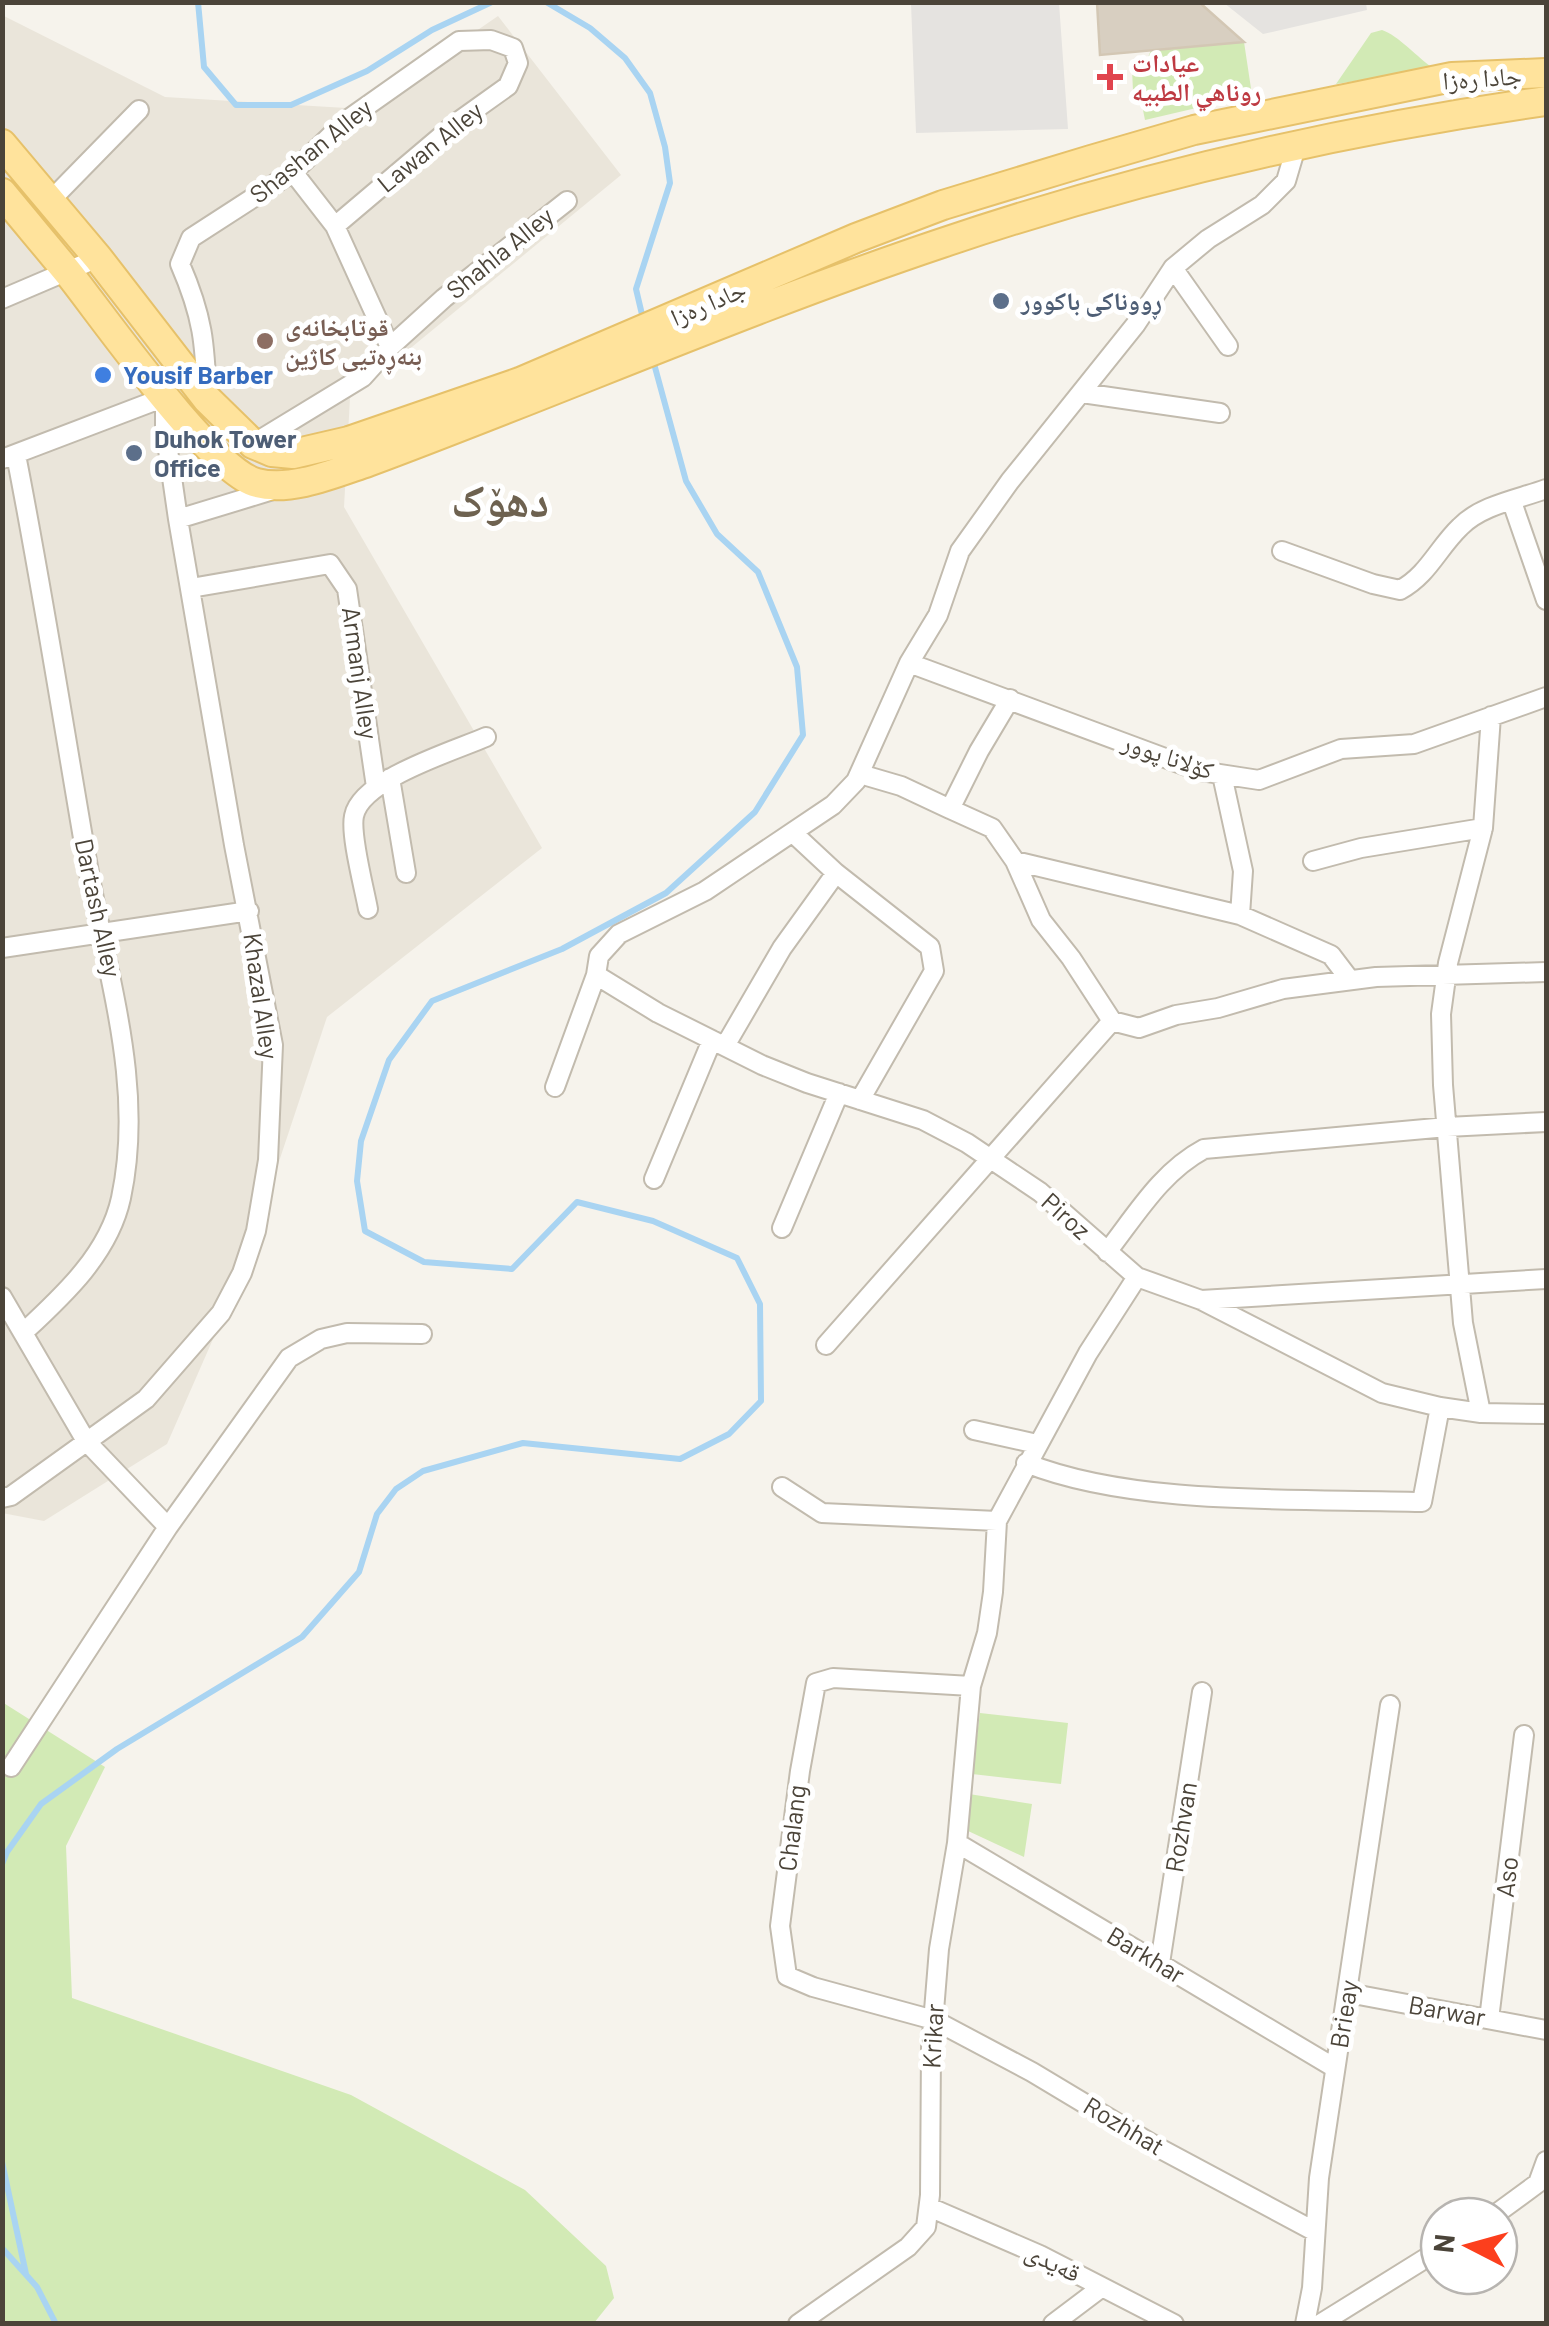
<svg xmlns="http://www.w3.org/2000/svg" width="1549" height="2326" viewBox="0 0 1549 2326" font-family="Barlow,'Noto Naskh Arabic',sans-serif">
<style>
.residential{fill:#eae5da}
.green{fill:#d2eab5}
.parking{fill:#e5e3e0}
.lines{fill:none;stroke-linecap:round;stroke-linejoin:round}
.stream{stroke:#a9d4f2;stroke-width:6}
.building{fill:#d8cfc1;stroke:#d3c7b4;stroke-width:2.5}
.street-casing{stroke:#c2bbae;stroke-width:22}
.primary-casing{stroke:#e6c16a;stroke-width:32}
.street{stroke:#fff;stroke-width:18}
.primary{stroke:#ffe39c;stroke-width:28}
.health-dot{fill:#e0444e;stroke:#fff;stroke-width:4}
.service-dot{fill:#5c6f8a;stroke:#fff;stroke-width:4}
.education-dot{fill:#8d6e63;stroke:#fff;stroke-width:4}
.shop-dot{fill:#3f7fe0;stroke:#fff;stroke-width:4}
.labels{text-anchor:middle;stroke-width:10;stroke-linejoin:round;paint-order:stroke}
.health-label{font-size:25px;font-weight:bold;fill:#be3a42;stroke:#fff;text-anchor:start}
.street-label{font-size:25px;fill:#4b4439;stroke:#fff}
.service-label{font-size:25px;font-weight:bold;fill:#4e5e75;stroke:#fff;text-anchor:start}
.education-label{font-size:25px;font-weight:bold;fill:#785e54;stroke:#fff;text-anchor:start}
.shop-label{font-size:25px;font-weight:bold;fill:#366cbe;stroke:#fff;text-anchor:start}
.town-label{font-size:45px;font-weight:bold;fill:#6e6250;stroke:#fff}
</style>
<rect width="100%" height="100%" fill="#f6f3ec"/>
<path class="residential" d="M 2,15 L 165,97 L 363,109 L 498,16 L 621,175 L 350,398 L 344,507 L 542,848 L 327,1017 L 242,1273 L 167,1444 L 44,1521 L 2,1513 Z"/>
<path class="green" d="M 1382,30 C 1398,35 1418,58 1434,69 L 1336,84 L 1371,33 Z
M 1244,42 L 1252,95 L 1145,120 L 1139,90 L 1133,91 L 1132,69 L 1147,60 L 1151,50 Z
M 2,1702 L 105,1767 L 66,1846 L 72,1998 L 351,2095 L 525,2190 L 606,2266 L 614,2298 L 594,2323 L 3,2323 Z
M 980,1713 L 1068,1723 L 1061,1784 L 972,1774 Z
M 969,1794 L 1032,1804 L 1024,1857 L 966,1830 Z"/>
<path class="parking" d="M 911,3 L 1059,3 L 1068,129 L 916,133 Z
M 1224,3 L 1366,3 L 1367,10 L 1263,34 Z"/>
<g class="lines">
<path class="stream" d="M 198,2 L 204,67 L 236,105 L 291,105 L 367,71 L 432,30 L 492,2
M 546,2 L 590,28 L 625,58 L 650,93 L 665,147 L 670,183 L 636,289 L 644,323
M 2,1864 L 7,1852 L 41,1804 L 117,1749 L 302,1637 L 359,1572 L 377,1514 L 396,1489 L 423,1471 L 523,1443 L 680,1459 L 729,1434 L 761,1401 L 760,1304 L 737,1258 L 653,1221 L 577,1202 L 512,1269 L 424,1262 L 365,1231 L 357,1181 L 361,1141 L 389,1060 L 432,1001 L 562,949 L 666,893 L 755,812 L 803,735 L 797,667 L 758,572 L 717,534 L 686,481 L 653,360
M 2,2162 L 26,2274
M 2,2248 L 37,2287 L 56,2324"/>
</g>
<path class="building" d="M 1097,2 L 1199,2 L 1244,42 L 1100,55 Z"/>
<g class="lines">
<g class="street-casing">
<path id="street" d="M 293,172 L 335,226 L 390,347
M 51,200 L 139,110
M 1173,268 L 1228,346
M 2,299 L 98,258
M 1082,393 L 1220,413
M 207,399 C 205,343 203,317 180,264 L 191,238 L 293,172 L 347,120 L 459,41 L 491,40 L 513,48 L 518,63 L 508,86 L 459,121 L 335,226
M 253,444 L 363,377 L 390,347 L 444,298 L 567,201
M 16,455 C 43,592 64,729 88,867 C 107,977 145,1085 121,1198 C 109,1253 65,1294 25,1331
M 2,459 L 165,397 L 165,429 L 178,519 L 234,845 L 273,1045 L 268,1160 L 256,1231 L 242,1273 L 221,1313 L 146,1399 L 11,1496 L 2,1498
M 1512,502 L 1546,600
M 178,519 L 273,490
M 1282,551 L 1373,584 L 1400,590 C 1428,575 1438,548 1460,527 C 1481,505 1519,499 1546,489
M 191,588 L 330,564 L 347,589 L 376,787
M 909,663 L 1200,771 L 1259,780 L 1341,749 L 1414,744 L 1546,697
M 1010,699 L 979,751 L 950,809 L 992,828 L 1015,861 L 1041,920 L 1071,958 L 1112,1021 L 1139,1028 L 1176,1015 L 1218,1008 L 1283,989 L 1376,977 L 1546,972
M 860,774 L 901,786 L 950,809
M 1222,775 L 1243,871 L 1240,915
M 390,778 L 406,873
M 793,833 L 836,873 L 930,947 L 934,971 L 860,1100
M 1015,861 L 1240,915 L 1331,955 L 1350,980
M 1313,861 L 1361,848 L 1483,828
M 368,909 C 364,887 350,835 354,816 C 361,779 454,751 486,737
M 2,948 L 249,911
M 596,975 L 658,1013 L 762,1065 L 807,1083 L 923,1120 L 967,1143 L 1040,1192 L 1137,1277 L 1201,1300 L 1382,1393 L 1440,1407 L 1481,1413 L 1546,1414
M 725,1046 L 782,948 L 836,873
M 555,1087 L 596,975 L 599,956 L 619,934 L 705,891 L 833,805 L 856,781 L 909,663 L 938,615 L 960,551 L 1010,481 L 1136,324 L 1173,268 L 1208,239 L 1262,205 L 1286,181 L 1296,147
M 654,1179 L 712,1040
M 782,1228 L 839,1093
M 1107,1252 C 1136,1215 1161,1172 1204,1149 L 1447,1127 L 1546,1122
M 2,1297 L 86,1441 L 168,1527 L 11,1767
M 1201,1300 L 1546,1279
M 826,1345 L 1112,1021
M 1481,1413 L 1463,1323 L 1443,1085 L 1441,1014 L 1448,963 L 1483,828 L 1491,716
M 974,1430 L 1037,1444
M 1026,1463 C 1136,1507 1303,1498 1422,1502 L 1440,1407
M 782,1487 L 822,1513 L 997,1521
M 168,1527 L 289,1358 L 321,1339 L 347,1333 L 422,1334
M 971,1686 L 833,1678 L 816,1683 L 800,1771 L 780,1926 L 787,1976 L 813,1987 L 934,2020 L 1032,2072 L 1157,2147 L 1314,2231
M 957,1843 L 1335,2068
M 1160,1963 L 1202,1692
M 1348,1993 L 1546,2030
M 1489,2019 L 1524,1735
M 929,2207 L 1040,2255 L 1174,2324
M 1493,2216 L 1538,2183 L 1546,2161
M 798,2324 L 908,2247 L 926,2227 L 930,2195 L 931,2048 L 939,1949 L 957,1843 L 971,1686 L 987,1633 L 993,1592 L 997,1521 L 1088,1353 L 1137,1277
M 1053,2324 L 1102,2287
M 1305,2324 L 1312,2288 L 1319,2178 L 1390,1705
M 1320,2324 L 1439,2250"/>
</g>
<g class="primary-casing">
<path id="primary" d="M 2,144 L 98,258 L 207,399 L 253,444 L 272,452 L 293,454 L 349,441 L 520,382 L 856,238 L 943,205 L 1091,160 L 1194,130 L 1452,77 L 1546,73
M 2,193 C 25,221 48,248 70,275 C 104,318 212,472 257,483 C 291,492 335,473 368,462 C 559,391 748,308 942,243 C 1137,177 1342,130 1546,101"/>
</g>
<use href="#street" class="street"/>
<use href="#primary" class="primary"/>
</g>
<path class="health-dot" d="M1105 62h10v10h10v10h-10v10h-10v-10h-10v-10h10z"/>
<g class="service-dot">
<circle cx="1001" cy="301" r="10"/>
<circle cx="134" cy="453" r="10"/>
</g>
<circle class="education-dot" cx="265" cy="341" r="10"/>
<circle class="shop-dot" cx="103" cy="375" r="10"/>
<g class="labels">
<g class="health-label">
<text x="1132" y="72">عيادات<tspan x="1132" dy="29">روناهي الطبيه</tspan></text>
</g>
<g class="street-label">
<text transform="translate(1482 78) rotate(-4)" y="9">جادا ره‌زا</text>
<text transform="translate(430 147) rotate(-39)" y="9">Lawan Alley</text>
<text transform="translate(311 151) rotate(-39)" y="9">Shashan Alley</text>
<text transform="translate(500 253) rotate(-39)" y="9">Shahla Alley</text>
<text transform="translate(708 303) rotate(-23)" y="9">جادا ره‌زا</text>
<text transform="translate(360 673) rotate(82)" y="9">Armanj Alley</text>
<text transform="translate(1168 756) rotate(19)" y="9">کۆلانا پوور</text>
<text transform="translate(98 908) rotate(78)" y="9">Dartash Alley</text>
<text transform="translate(261 996) rotate(82)" y="9">Khazal Alley</text>
<text transform="translate(1066 1216) rotate(42)" y="9">Piroz</text>
<text transform="translate(1181 1827) rotate(-81)" y="9">Rozhvan</text>
<text transform="translate(792 1828) rotate(-83)" y="9">Chalang</text>
<text transform="translate(1507 1877) rotate(-83)" y="9">Aso</text>
<text transform="translate(1146 1955) rotate(31)" y="9">Barkhar</text>
<text transform="translate(1447 2011) rotate(10)" y="9">Barwar</text>
<text transform="translate(1344 2014) rotate(-81)" y="9">Brieay</text>
<text transform="translate(933 2036) rotate(-87)" y="9">Krikar</text>
<text transform="translate(1124 2126) rotate(31)" y="9">Rozhhat</text>
<text transform="translate(1053 2262) rotate(26)" y="9">قەیدی</text>
</g>
<g class="service-label">
<text x="1021" y="310">ڕووناکی باکوور</text>
<text x="154" y="448">Duhok Tower<tspan x="154" dy="29">Office</tspan></text>
</g>
<g class="education-label">
<text x="285" y="336">قوتابخانەی<tspan x="285" dy="29">بنەڕەتیی کاژین</tspan></text>
</g>
<g class="shop-label">
<text x="123" y="384">Yousif Barber</text>
</g>
<g class="town-label">
<text x="500" y="517">دھۆک</text>
</g>
</g>
<rect width="1549" height="2326" fill="none" stroke="#4b4439" stroke-width="10"/>
<g transform="translate(1469 2246) rotate(276)"><circle r="48" fill="#ffffff" stroke="#b7b4b0" stroke-width="2.5"/>
<path d="M0-8L18 38L0 25L-18 38Z" fill="#fc3f1d"/>
<text y="-15" font-size="28" font-weight="bold" text-anchor="middle" fill="#4b4439">N</text>
</g>
</svg>
